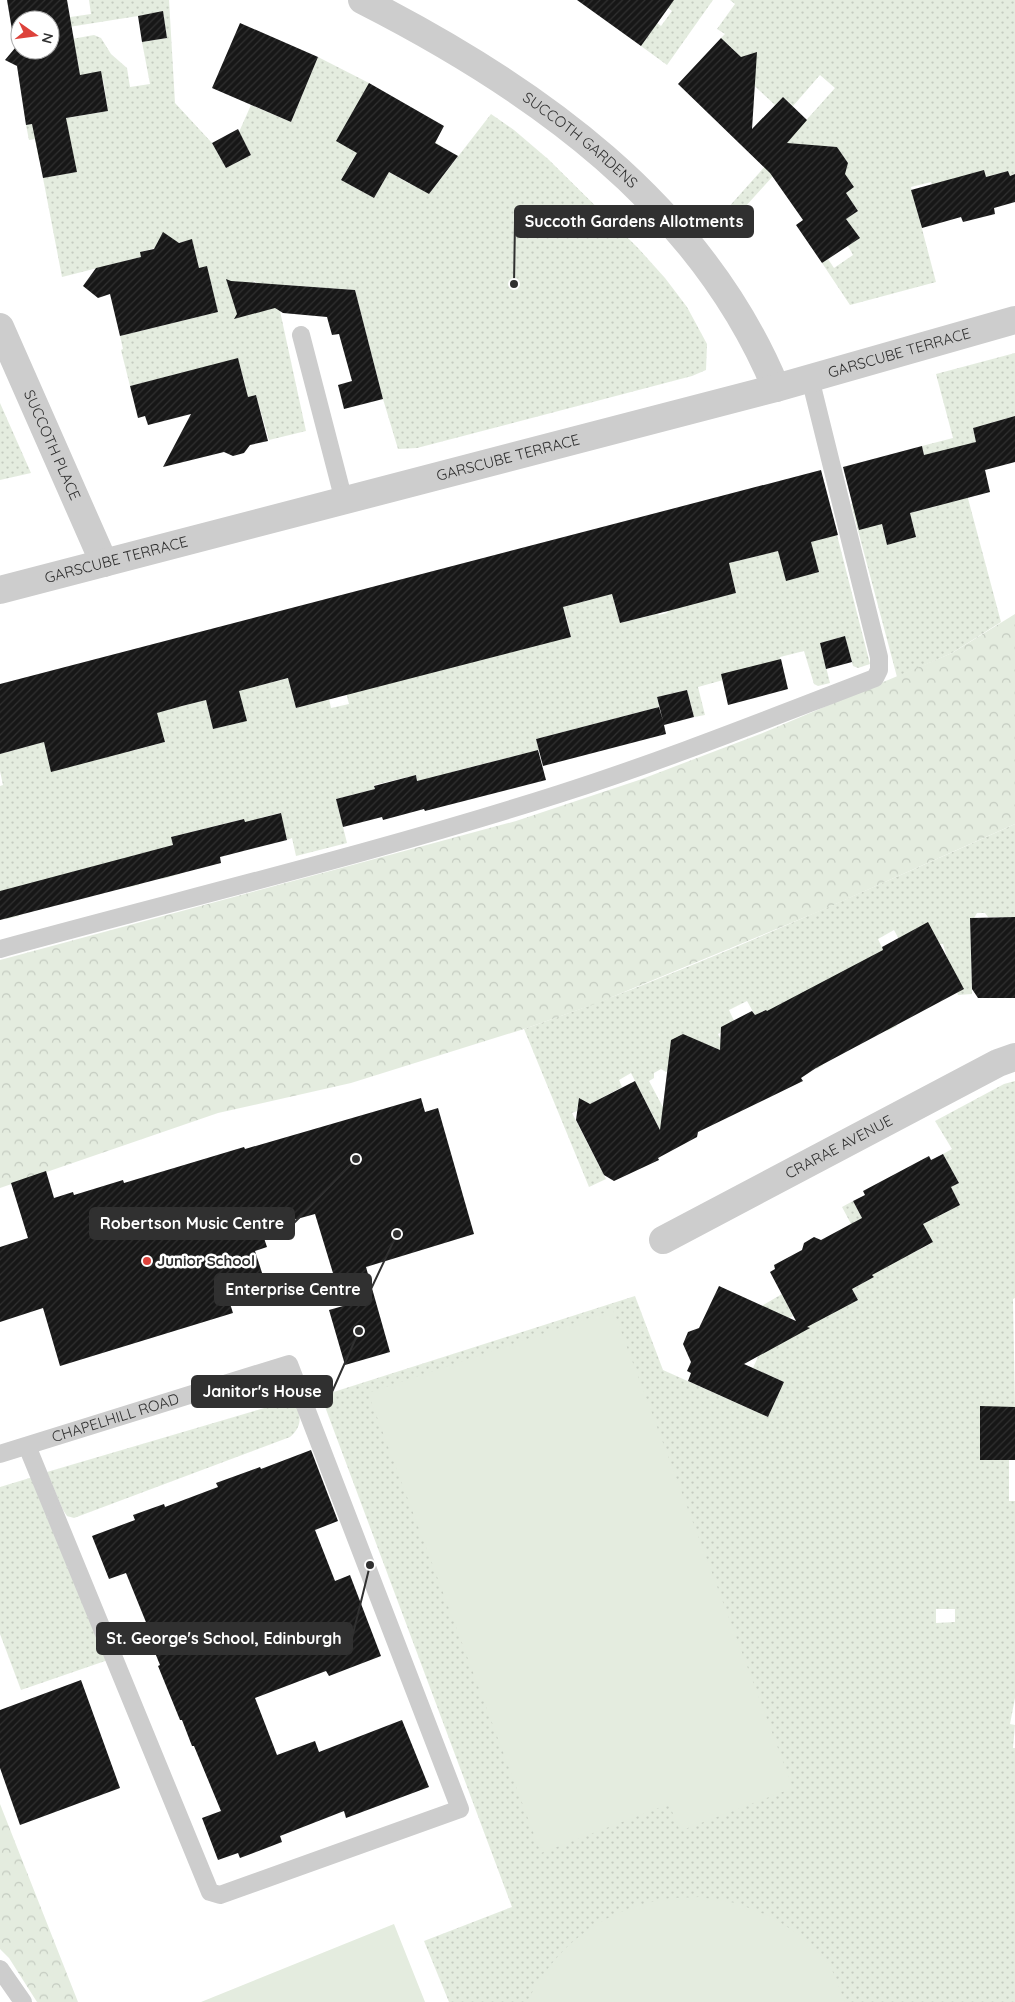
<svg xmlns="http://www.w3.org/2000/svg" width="1015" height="2002" viewBox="0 0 1015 2002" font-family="Quicksand,sans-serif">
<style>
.green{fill:url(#green-dots);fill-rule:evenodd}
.forest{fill:url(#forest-crowns)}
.pitch{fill:#e4ecdf}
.building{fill:url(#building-hatch);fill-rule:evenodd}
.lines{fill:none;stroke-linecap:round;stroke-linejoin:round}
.lane{stroke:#cdcdcd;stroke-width:18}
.street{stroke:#cdcdcd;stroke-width:28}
.poi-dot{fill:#dd423b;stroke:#fff;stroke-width:2}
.labels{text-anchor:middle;stroke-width:5;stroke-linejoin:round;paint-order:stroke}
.street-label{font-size:15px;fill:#303030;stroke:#fff}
.poi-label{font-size:15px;font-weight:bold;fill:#303030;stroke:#fff;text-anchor:start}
.leader{fill:none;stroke:#303030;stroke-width:2}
.callout-dot{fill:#303030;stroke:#fff;stroke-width:2}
.callout{fill:#303030;stroke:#303030;stroke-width:2}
.callout-label{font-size:16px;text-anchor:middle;font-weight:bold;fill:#fff}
</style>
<defs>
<pattern id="green-dots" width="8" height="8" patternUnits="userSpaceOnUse" patternTransform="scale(1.25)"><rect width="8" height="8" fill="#e4ecdf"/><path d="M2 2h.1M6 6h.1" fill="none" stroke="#c4cbc0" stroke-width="1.8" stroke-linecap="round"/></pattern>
<pattern id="forest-crowns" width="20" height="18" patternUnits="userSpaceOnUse" patternTransform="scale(1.25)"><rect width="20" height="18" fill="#e4ecdf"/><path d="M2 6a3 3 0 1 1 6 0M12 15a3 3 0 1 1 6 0" fill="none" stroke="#c4cbc0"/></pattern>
<pattern id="building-hatch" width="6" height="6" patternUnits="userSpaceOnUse" patternTransform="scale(1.25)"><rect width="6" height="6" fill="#171717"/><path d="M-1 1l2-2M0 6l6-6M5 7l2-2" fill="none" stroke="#303030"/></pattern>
</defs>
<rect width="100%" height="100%" fill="#fff"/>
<path class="green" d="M 89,0 L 169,0 L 175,103 L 212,143 L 226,168 L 251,155 L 239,132 L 251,105 L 291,122 L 318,57 L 369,83 L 358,153 L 353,159 L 341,180 L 374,198 L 386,177 L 387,171 L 410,184 L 435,142 L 441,146 L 417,187 L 429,194 L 491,114 L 514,130 L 548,159 L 638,248 L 665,278 L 687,307 L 707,344 L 706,370 L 692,376 L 417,448 L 398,449 L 383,399 L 355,290 L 285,285 L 276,309 L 280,311 L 306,431 L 269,440 L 256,395 L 240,399 L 246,388 L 239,362 L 201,368 L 130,386 L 121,350 L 123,349 L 120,336 L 218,312 L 207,267 L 199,268 L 192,240 L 177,243 L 158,241 L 155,248 L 141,252 L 141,257 L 62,277 L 43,178 L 76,172 L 73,153 L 39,160 L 35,139 L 29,140 L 26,125 L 108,111 L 103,79 L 81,83 L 77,56 L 50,50 L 50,43 L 94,35 L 101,38 L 111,54 L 127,68 L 130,87 L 150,84 L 142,42 L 167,38 L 163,12 L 50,30 L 50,20 L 91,14 ZM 255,281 L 268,310 L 241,288 Z
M 658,0 L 713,0 L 667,65 L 641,46 L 657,23 L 661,26 L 672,11 Z
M 730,0 L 1015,0 L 1015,174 L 1010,176 L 1008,171 L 934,191 L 931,182 L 911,187 L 936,282 L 850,305 L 822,263 L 828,259 L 834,268 L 853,255 L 848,246 L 859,238 L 846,219 L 858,211 L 846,193 L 854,187 L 844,173 L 848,163 L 837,147 L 828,146 L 776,181 L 773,176 L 735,218 L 726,210 L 835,88 L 820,75 L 793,106 L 783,97 L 775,105 L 746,78 L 756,65 L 756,59 L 743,57 L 727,60 L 735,51 L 721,38 L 725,34 L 717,29 L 735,4 Z
M 1015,353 L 1015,416 L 973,428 L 976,442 L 962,476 L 1001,622 L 952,653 L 897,677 L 851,504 L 875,498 L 887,545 L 916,537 L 910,513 L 938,506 L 922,446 L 953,438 L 936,374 Z
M 0,403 L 31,473 L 0,480 Z
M 837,535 L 870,664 L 858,668 L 853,666 L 845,636 L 820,643 L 830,683 L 818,686 L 814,684 L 804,651 L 780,657 L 781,664 L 698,687 L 705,715 L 694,717 L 687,690 L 657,697 L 659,707 L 536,739 L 539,750 L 459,770 L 418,783 L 416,775 L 374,785 L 375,789 L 336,799 L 347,843 L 296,856 L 292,838 L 287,840 L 280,813 L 260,818 L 251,849 L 243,819 L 171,837 L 180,874 L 162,879 L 156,850 L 132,856 L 139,885 L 129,887 L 123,863 L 12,888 L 19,916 L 6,919 L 0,894 L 0,786 L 3,785 L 0,771 L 0,754 L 47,741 L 132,751 L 165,742 L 155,713 L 209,699 L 208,708 L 213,729 L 246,721 L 236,691 L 290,678 L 290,686 L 296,708 L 329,699 L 331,708 L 349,704 L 339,665 L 571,636 L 566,616 L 560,608 L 615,593 L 614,602 L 620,623 L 653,615 L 652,610 L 659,615 L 667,613 L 671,605 L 703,601 L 736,593 L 731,571 L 726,564 L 781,550 L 780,558 L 786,580 L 802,576 L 810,542 Z
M 1015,824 L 1015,917 L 988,917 L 985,913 L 977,913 L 974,918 L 970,918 L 972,994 L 958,995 L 943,944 L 902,945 L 894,930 L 878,939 L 885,954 L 864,965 L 897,1026 L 887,1031 L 864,988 L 791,1004 L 823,1065 L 816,1069 L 802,1043 L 787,1051 L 766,1010 L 755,1015 L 747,1001 L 729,1010 L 736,1025 L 718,1034 L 752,1102 L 681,1064 L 666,1072 L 661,1069 L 654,1073 L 654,1078 L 649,1081 L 681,1141 L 669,1147 L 631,1073 L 619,1080 L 622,1087 L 590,1104 L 585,1102 L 578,1105 L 577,1111 L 572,1113 L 606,1179 L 589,1187 L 524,1029 C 691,971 853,896 1015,824 Z
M 1015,1081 L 1015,1298 L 1013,1299 L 1015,1407 L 981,1407 L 980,1460 L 1009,1460 L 1009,1501 L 1015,1501 L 1015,1698 L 1010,1724 L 1015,1725 L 1013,1748 L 1015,1748 L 1015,2002 L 449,2002 L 424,1941 L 512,1907 L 321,1396 L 635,1296 L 663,1370 L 768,1417 L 784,1382 L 753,1368 L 771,1328 L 760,1307 L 782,1294 L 793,1316 L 783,1321 L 806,1325 L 858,1300 L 852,1289 L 874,1277 L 860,1252 L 865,1250 L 842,1207 L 853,1201 L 868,1229 L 909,1255 L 932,1243 L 923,1224 L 960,1205 L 951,1187 L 959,1183 L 943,1154 L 952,1149 L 935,1121 L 1004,1084 ZM 936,1609 L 955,1609 L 955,1622 L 936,1623 Z
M 295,1399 C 300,1415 304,1425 290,1437 L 74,1518 L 67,1516 L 63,1510 L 47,1472 Z
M 33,1477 L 108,1660 L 21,1690 L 0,1634 L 0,1487 Z"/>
<path class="forest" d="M 1015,614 L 1015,824 L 820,911 L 595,1004 L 524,1029 L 351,1083 L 218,1113 L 0,1188 L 0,960 L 516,821 L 642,779 L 765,732 L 952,653 Z
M 0,1804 L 78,2002 L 37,2002 L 9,1958 L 0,1949 Z"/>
<path class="pitch" d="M 613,1310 L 793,1788 L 680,1831 L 669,1804 L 541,1853 L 368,1393 Z
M 699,1897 L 736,1903 L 772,1917 L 804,1938 L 830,1965 L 845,2002 L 527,2002 C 556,1946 598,1913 660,1900 C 672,1897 686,1898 699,1897 Z
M 394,1924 L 425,2002 L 201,2002 Z"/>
<path class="building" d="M 7,0 L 67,0 L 80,75 L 101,71 L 108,111 L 66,118 L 77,172 L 43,178 L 32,124 L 26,125 L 17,66 L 5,60 L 15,48 ZM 20,20 L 50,20 L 50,50 L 20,50 Z
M 577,0 L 674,0 L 641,46 Z
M 163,11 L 167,38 L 142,42 L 138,16 Z
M 240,23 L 318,57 L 291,122 L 212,88 Z
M 721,38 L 741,57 L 757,52 L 752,129 L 783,97 L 807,120 L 787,143 L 837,147 L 848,163 L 845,174 L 854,187 L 846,193 L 858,211 L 846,219 L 860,238 L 822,263 L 796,225 L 803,220 L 770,173 L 678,84 Z
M 369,83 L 444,126 L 435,143 L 458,156 L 429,194 L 389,172 L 374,198 L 341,180 L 357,153 L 336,141 Z
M 238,129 L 251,155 L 226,168 L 212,143 Z
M 984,170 L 986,177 L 1008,171 L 1010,176 L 1015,174 L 1015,202 L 994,208 L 995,214 L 963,222 L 961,217 L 922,228 L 911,190 Z
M 163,232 L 179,243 L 192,239 L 199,268 L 207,266 L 218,312 L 120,336 L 110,294 L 98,298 L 83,286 L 96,268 L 141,257 L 140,252 L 154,249 Z
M 226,279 L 231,281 L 355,290 L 383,399 L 344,409 L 338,385 L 352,381 L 339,334 L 332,335 L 327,317 L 283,313 L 275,308 L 234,319 L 237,314 Z
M 238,358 L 248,397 L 256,395 L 268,441 L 250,445 L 244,453 L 233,456 L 224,452 L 163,467 L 191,414 L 148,425 L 145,416 L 138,418 L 130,386 Z
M 1015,416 L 1015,462 L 985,470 L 990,492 L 910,513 L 916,537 L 887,545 L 882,524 L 859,530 L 843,467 L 922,446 L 924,455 L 976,442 L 973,428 Z
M 821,470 L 838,535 L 811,542 L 819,572 L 786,581 L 778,551 L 729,563 L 736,593 L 668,611 L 620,623 L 612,594 L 563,607 L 571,637 L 296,708 L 288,678 L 239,691 L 247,721 L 213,729 L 206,700 L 182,706 L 157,713 L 165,742 L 51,772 L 44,742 L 0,754 L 0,684 Z
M 845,636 L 852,662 L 826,669 L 820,643 Z
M 781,659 L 788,689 L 728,705 L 721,674 Z
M 687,690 L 694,717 L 664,725 L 666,734 L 543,766 L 536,739 L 659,707 L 663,721 L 657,697 Z
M 538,750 L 546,780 L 425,811 L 424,809 L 383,820 L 382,817 L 343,827 L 336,799 L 375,789 L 374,786 L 416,775 L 417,781 Z
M 281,813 L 287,840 L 220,857 L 221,863 L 0,920 L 0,891 L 173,845 L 171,837 L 244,819 L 245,822 Z
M 1015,917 L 1015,998 L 978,998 L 972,989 L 970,918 Z
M 928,922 L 964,989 L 816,1068 L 801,1078 L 803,1081 L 698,1132 L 697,1137 L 658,1158 L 659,1160 L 614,1181 L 604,1175 L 576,1120 L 579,1098 L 590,1104 L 635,1081 L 660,1130 L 671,1040 L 683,1034 L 720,1050 L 721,1027 L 752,1011 L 755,1015 L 766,1010 L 767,1011 L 883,950 L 882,947 Z
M 421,1098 L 425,1112 L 438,1108 L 474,1234 L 366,1267 L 390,1352 L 345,1365 L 329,1310 L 343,1306 L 315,1214 L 261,1229 L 267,1247 L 255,1251 L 264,1279 L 226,1291 L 233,1313 L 60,1366 L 43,1308 L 0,1322 L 0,1247 L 28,1238 L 11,1183 L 46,1171 L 54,1198 L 73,1192 L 74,1195 L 123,1180 L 124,1183 L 244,1147 L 245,1149 Z
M 943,1154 L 959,1183 L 951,1187 L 960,1205 L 923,1224 L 933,1242 L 872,1275 L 874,1277 L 852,1289 L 858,1300 L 807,1327 L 810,1328 L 744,1364 L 784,1382 L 768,1417 L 688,1381 L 691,1373 L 687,1371 L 691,1362 L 683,1344 L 688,1332 L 699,1328 L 719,1286 L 796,1321 L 770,1272 L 775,1269 L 774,1265 L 802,1250 L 804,1243 L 814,1237 L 821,1240 L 862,1218 L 853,1201 L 865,1195 L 863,1191 L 929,1156 L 931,1160 Z
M 980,1406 L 1015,1407 L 1015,1460 L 980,1460 Z
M 311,1450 L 338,1521 L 315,1530 L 335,1581 L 350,1575 L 381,1656 L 329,1676 L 326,1671 L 255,1698 L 277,1755 L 315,1741 L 319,1752 L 402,1720 L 429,1787 L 346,1818 L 344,1811 L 280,1836 L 282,1842 L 240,1858 L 238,1853 L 218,1860 L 202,1818 L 221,1811 L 194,1746 L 192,1746 L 182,1720 L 180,1720 L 158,1666 L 160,1665 L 149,1638 L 152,1637 L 126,1573 L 109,1579 L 92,1536 L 135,1520 L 133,1515 L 164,1504 L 165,1507 L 218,1487 L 216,1483 L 260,1467 L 261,1469 Z
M 81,1680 L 120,1788 L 20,1825 L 0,1768 L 0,1710 Z"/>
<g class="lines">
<g class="lane">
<path d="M 301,335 L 344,501"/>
<path d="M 0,949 C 186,898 375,853 559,794 C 666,760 770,718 875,678 L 879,670 L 879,657 L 810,378"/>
<path id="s1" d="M 0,1454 L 289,1364 L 460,1809 L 220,1895 L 210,1892 L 27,1446"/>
<path d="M 0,1969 L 23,2002"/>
</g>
<g class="street">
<path id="s2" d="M 362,0 C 533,87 700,204 776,388"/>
<path id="s3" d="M 0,327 L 104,563"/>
<path id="s4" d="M 0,590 L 776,388 L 1015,320"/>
<path id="s5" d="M 663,1240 L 998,1063 L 1015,1057"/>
</g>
</g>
<circle class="poi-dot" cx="147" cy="1261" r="5"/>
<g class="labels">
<g class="street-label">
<text dy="5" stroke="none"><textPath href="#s2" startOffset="260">SUCCOTH GARDENS</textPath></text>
<text dy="5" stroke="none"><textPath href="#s4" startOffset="930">GARSCUBE TERRACE</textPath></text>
<text dy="5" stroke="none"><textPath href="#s3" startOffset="129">SUCCOTH PLACE</textPath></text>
<text dy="5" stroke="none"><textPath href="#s4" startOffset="525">GARSCUBE TERRACE</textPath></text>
<text dy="5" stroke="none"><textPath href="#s4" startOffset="120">GARSCUBE TERRACE</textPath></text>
<text dy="5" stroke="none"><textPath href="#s5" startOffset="199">CRARAE AVENUE</textPath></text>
<text dy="5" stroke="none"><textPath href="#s1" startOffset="121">CHAPELHILL ROAD</textPath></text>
</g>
<g class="poi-label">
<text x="157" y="1266">Junior School</text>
</g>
</g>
<path class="leader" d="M514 284L515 221M356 1159L294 1223M397 1234L371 1289M359 1331L332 1392M370 1565L352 1638"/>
<g class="callout-dot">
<circle cx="514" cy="284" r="5"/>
<circle cx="356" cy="1159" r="5"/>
<circle cx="397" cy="1234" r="5"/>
<circle cx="359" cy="1331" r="5"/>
<circle cx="370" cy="1565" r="5"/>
</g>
<g class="callout">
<rect x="515" y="206" width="238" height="31" rx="5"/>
<rect x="90" y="1208" width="204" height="31" rx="5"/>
<rect x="215" y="1274" width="156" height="31" rx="5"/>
<rect x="192" y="1376" width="140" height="31" rx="5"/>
<rect x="97" y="1623" width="255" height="31" rx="5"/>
</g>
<g class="callout-label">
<text x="634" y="227">Succoth Gardens Allotments</text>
<text x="192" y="1229">Robertson Music Centre</text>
<text x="293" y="1295">Enterprise Centre</text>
<text x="262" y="1397">Janitor's House</text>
<text x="224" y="1644">St. George's School, Edinburgh</text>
</g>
<g transform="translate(35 35) rotate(104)"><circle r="24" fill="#ffffff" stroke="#acacac"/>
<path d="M0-4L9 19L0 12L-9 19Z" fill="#dd423b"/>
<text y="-8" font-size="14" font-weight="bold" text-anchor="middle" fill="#303030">N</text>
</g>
</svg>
